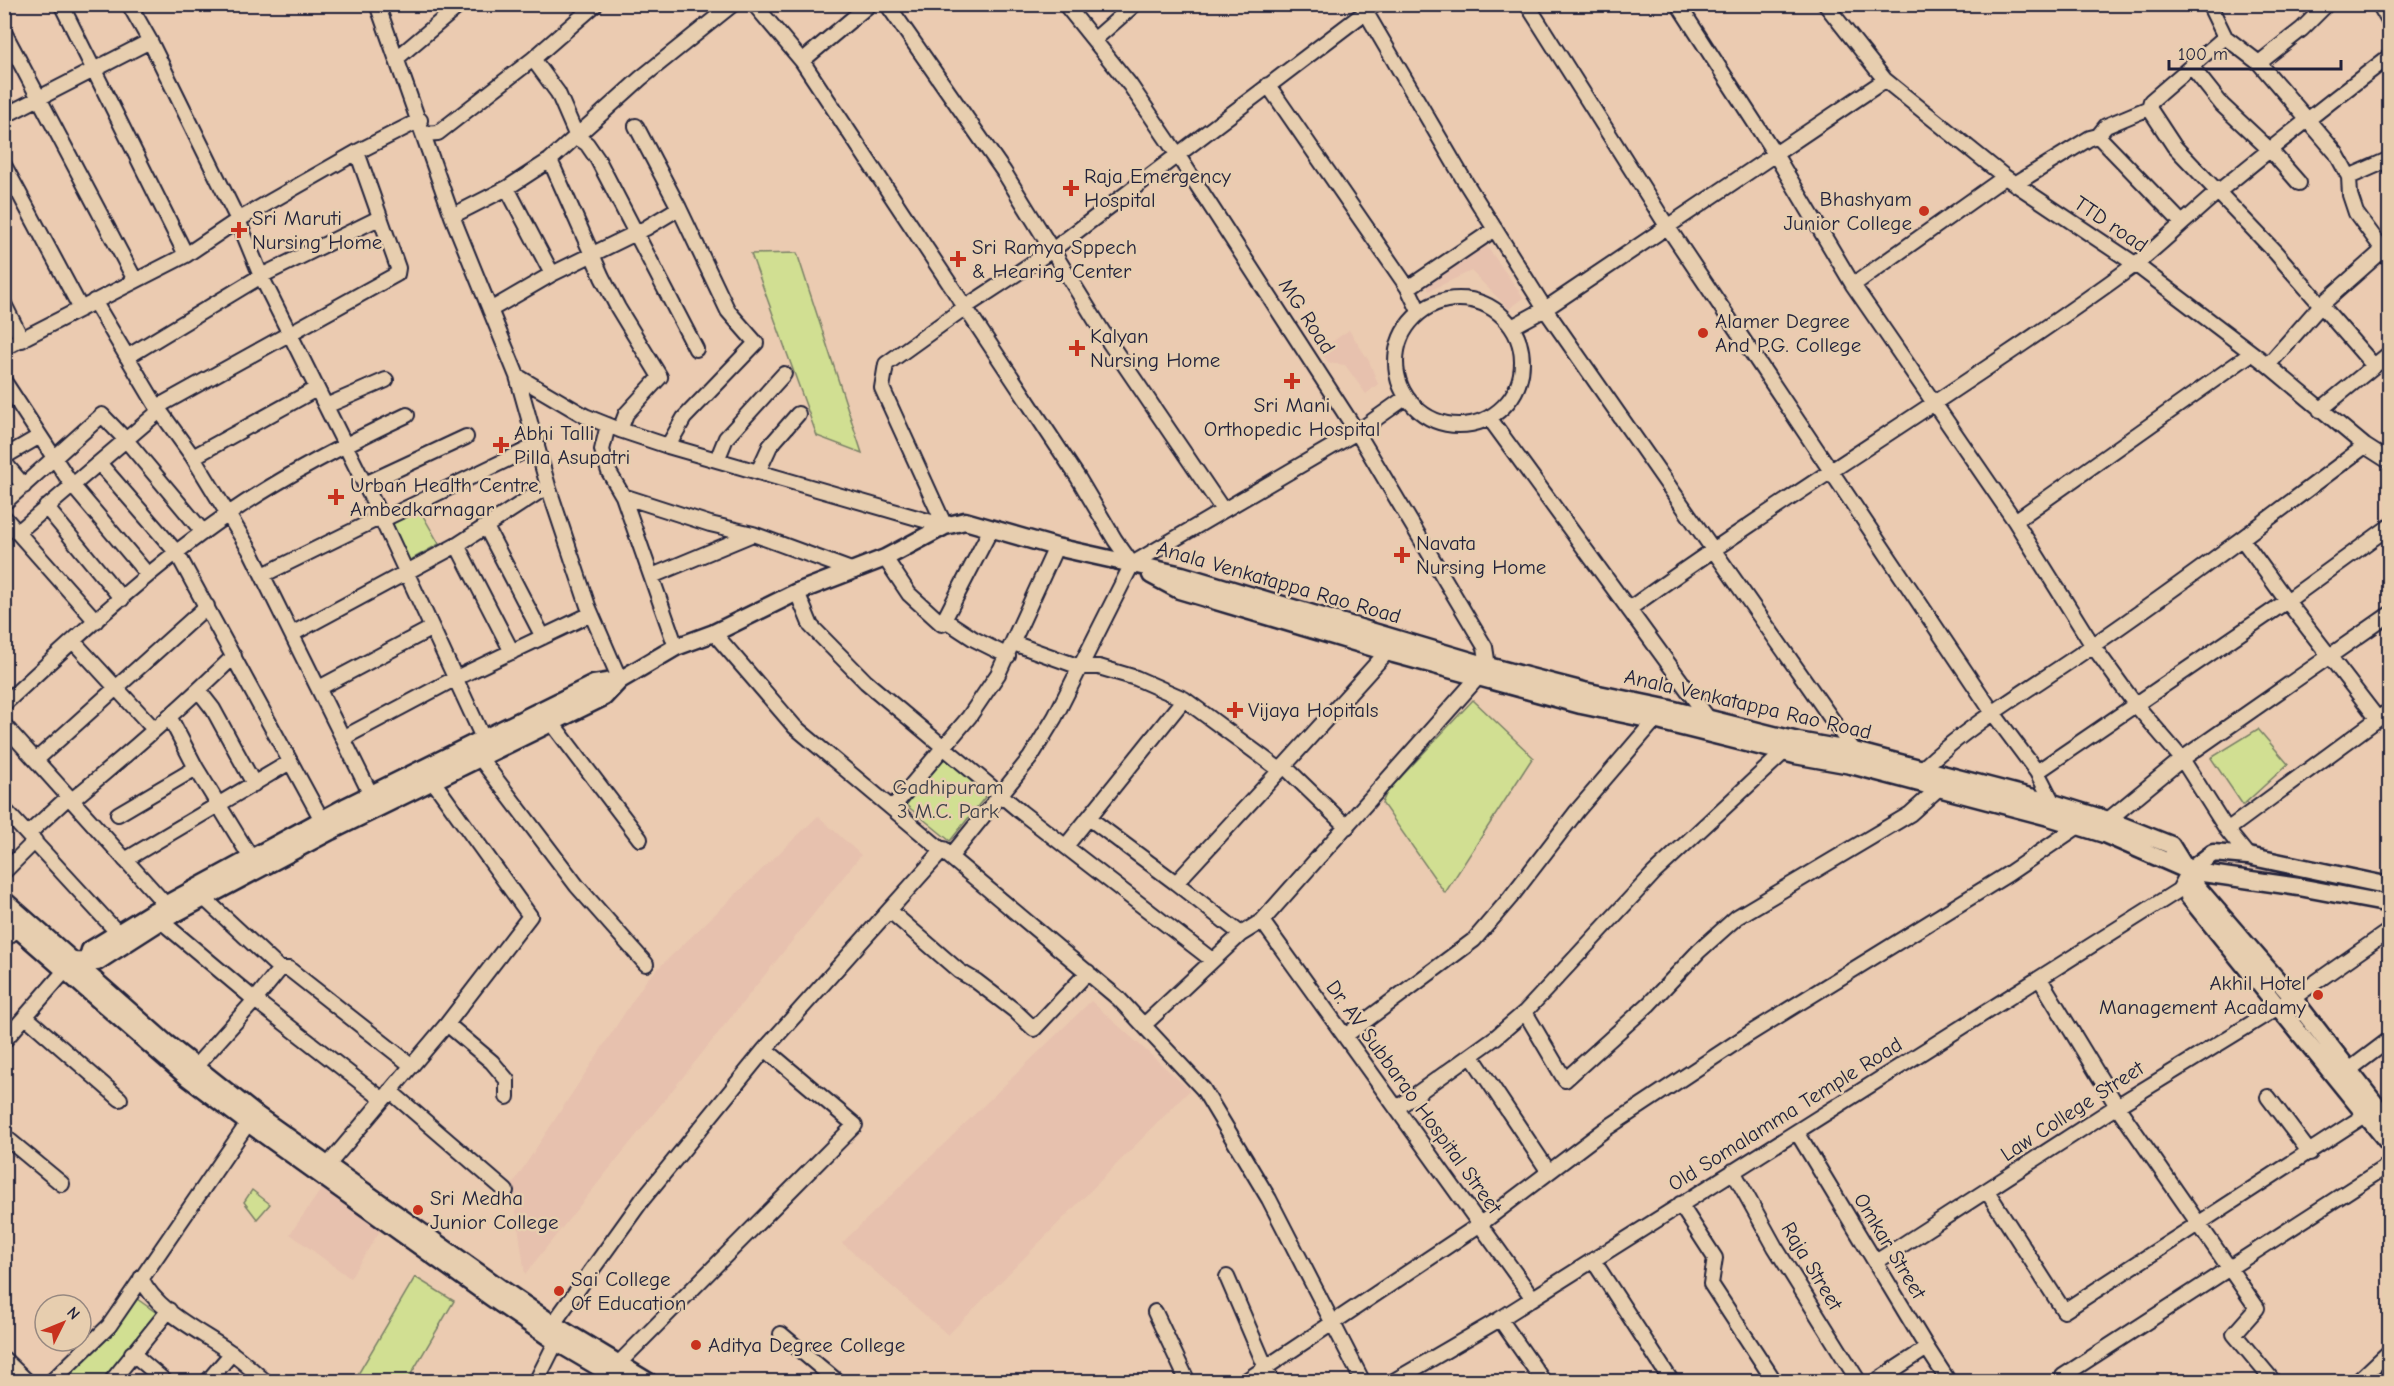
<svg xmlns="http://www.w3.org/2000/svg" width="2394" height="1386" viewBox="0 0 2394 1386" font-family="'Comic Neue',sans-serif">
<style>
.built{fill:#e7c1ae}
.green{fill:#d1df92;stroke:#7a8066;stroke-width:1.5}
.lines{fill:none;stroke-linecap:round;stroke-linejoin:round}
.minor-casing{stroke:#22223b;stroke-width:18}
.major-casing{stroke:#22223b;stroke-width:21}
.minor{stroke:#e7ceaf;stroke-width:14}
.major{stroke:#e7ceaf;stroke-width:16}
.poi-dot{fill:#c8321e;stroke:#e7ceaf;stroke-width:2}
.labels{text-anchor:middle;stroke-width:5;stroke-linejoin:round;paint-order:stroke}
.poi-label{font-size:21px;fill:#22223b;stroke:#e7ceaf;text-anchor:start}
.street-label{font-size:21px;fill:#22223b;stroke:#e7ceaf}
.park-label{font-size:21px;fill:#3c3e48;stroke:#e7ceaf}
</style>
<rect width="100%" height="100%" fill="#ebcbb1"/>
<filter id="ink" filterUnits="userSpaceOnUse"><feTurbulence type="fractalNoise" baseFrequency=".0167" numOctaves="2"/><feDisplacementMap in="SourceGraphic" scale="12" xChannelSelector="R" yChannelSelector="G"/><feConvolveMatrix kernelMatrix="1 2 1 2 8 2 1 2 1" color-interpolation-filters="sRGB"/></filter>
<g filter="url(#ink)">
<path class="built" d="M 1486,245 L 1524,298 L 1509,309 L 1471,271 L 1429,291 L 1426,283 Z
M 1349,330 L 1369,361 L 1378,384 L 1366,394 L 1345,365 L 1329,363 L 1319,351 Z
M 818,816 L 861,855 L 525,1274 L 512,1185 L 647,979 Z
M 1091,1001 L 1190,1090 L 948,1335 L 842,1243 Z
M 327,1181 L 385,1223 L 350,1278 L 290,1234 Z"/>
<path class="green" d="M 797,253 L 862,453 L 817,436 L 751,254 Z
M 418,507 L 439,544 L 407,562 L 386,525 Z
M 1473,700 L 1533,757 L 1445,893 L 1382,803 L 1387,792 Z
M 2258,729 L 2288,764 L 2243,805 L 2211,758 Z
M 945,756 L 989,792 L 950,841 L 906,805 Z
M 252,1190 L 270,1204 L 257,1219 L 244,1202 Z
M 415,1277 L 454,1301 L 407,1381 L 354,1381 Z
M 130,1294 L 161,1316 L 109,1381 L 51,1382 Z"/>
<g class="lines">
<g class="minor-casing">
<path id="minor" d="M 61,4 L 186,255
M 129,4 L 150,41 L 238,220 L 261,276 L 378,511 L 483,738
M 377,4 L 452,216 L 517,376 L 548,486 L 588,606 L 620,680
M 754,4 L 802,61 L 1077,476 L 1115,540 L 1132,564
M 887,4 L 1004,172 L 1107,339 L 1223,510
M 1065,4 L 1130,85 L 1177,154 L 1357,432 L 1485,647 L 1488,666 L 1262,921 L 1241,934 L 1144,1025
M 1361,4 L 1464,180 L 1545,309 L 1854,751 L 1853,756
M 1527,4 L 1667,226 L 1993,713 L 2037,772 L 2053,803
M 1678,4 L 1775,154 L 1853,285 L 2015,521 L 2093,646 L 2135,704 L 2182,759 L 2227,830 L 2248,856
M 1825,4 L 1885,80 L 2005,177 L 2135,264 L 2268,365 L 2365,446 L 2390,462
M 2209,4 L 2225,37 L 2259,63 L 2336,153 L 2349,177 L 2350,195 L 2356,213 L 2390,259
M 2379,4 L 2390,23
M 4,32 L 135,280
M 2225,37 L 2151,101 L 2149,108 L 2174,146 L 2276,253 L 2374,366
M 1094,40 L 1135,4
M 396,59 L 461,4
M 533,59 L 558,93 L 577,137 L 587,144 L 598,160 L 696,349
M 802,61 L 870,4
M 2259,63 L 2302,29 L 2327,4
M 2191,66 L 2222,105 L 2270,150 L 2299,183
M 1268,85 L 1408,288 L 1419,311
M 4,116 L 150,41
M 636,126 L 679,208 L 728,311 L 756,343 L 684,418 L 668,446
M 423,134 L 438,133 L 533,59 L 596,4
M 2098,136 L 2182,223
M 550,160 L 602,277 L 618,308 L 660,377 L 626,414 L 620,430
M 4,165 L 81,309
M 2349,177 L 2390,159
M 2015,184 L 2090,138 L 2098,136 L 2106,126 L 2149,108
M 507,188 L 552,274
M 452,216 L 507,188 L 550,160 L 641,78 L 733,4
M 1853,285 L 2005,177
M 1408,288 L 1495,229
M1396 362a63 63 0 1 1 126 0a63 63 0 1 1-126 0Z
M 94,301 L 157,407 L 193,457 L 251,552 L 371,795
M 4,304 L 22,340
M 490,310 L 552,274 L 646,228 L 679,208
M 1512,327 L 1545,309 L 1885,80
M 4,348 L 186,255 L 238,220 L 357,152 L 420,120
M 127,357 L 261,276 L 379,218
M 2268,365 L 2321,305 L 2383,250
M 517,376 L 585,416 L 620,430 L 668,446 L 945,526
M 4,381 L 72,485 L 148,575
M 326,406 L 386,380
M 2320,410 L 2390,353
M 1490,419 L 1708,718
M 608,425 L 602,450 L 609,472 L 623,496 L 676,647
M 4,457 L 40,436
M 193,457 L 316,389
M 717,460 L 726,438 L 784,374
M 4,462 L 24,486
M 99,463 L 177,553 L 322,820
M 758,472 L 770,446 L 798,414
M 365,484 L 466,437
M 623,496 L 710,524 L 753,534 L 854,571
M 4,503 L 102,415 L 126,440 L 203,532
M 46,507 L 122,599
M 4,517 L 96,621
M 382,520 L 537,445
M 2015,521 L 2252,353
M 945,526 L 882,388 L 886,364 L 964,308 L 1051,251 L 1376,4
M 486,527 L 543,637
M 18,532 L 156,414 L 157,407 L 397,274 L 398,268 L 357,152
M 2242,539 L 2287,601 L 2377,718
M 457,545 L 512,652
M 885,558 L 909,594 L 942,624 L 991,529
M 263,575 L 381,517
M 652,576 L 753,534
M 797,592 L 811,626 L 866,682 L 1021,812 L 1212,960
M 1629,609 C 1794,490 1969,386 2133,266 C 2163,243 2190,215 2219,191 C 2275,145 2332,100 2390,56
M 945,620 L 974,639 L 1008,656
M 714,633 L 795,727 L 1119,999 L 1203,1089 L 1269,1199 L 1363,1382
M 292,634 L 457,545 L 548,486
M 73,641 L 154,729
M 1013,643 L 1080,667 L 1099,667 L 1136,678 L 1184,699 L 1280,770
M 319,688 L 432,628
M 199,691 L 213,709 L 254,784
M 4,704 C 76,638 147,570 227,515 C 283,476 345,444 407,415
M 169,716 L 196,768 L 251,858
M 552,723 L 640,839
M 4,725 L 166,905
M 343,738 L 456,678 L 591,614
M 480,758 L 577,886 L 646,964
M 36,760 L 207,606
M 1284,766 L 1347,827
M 1922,769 C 1973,721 2035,686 2092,646 C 2185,582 2275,514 2365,446
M 2037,772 L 2287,601 L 2390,526
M 893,807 L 969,717 L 998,674 L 1056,547
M 4,809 L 118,933
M 118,814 L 196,768
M 1089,818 L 1176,883 L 1241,934
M 2108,820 L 2182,759 L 2390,614
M 2227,830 L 2390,710
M 28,834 L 65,800 L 72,800 C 128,754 183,706 234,656
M 1066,846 L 1184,699
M 951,856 L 1030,758 L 1055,717 L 1132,564 L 1357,432 L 1405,398
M 125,860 L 290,762
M 4,872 L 35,841
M 1176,883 L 1284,766 L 1387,652
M 204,898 L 280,969 L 289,969 L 411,1065
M 890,911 L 959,971 L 976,981 L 1014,1010 L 1034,1029 L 1088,972
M 161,921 L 255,1000 L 195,1067
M 1262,921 L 1532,1297
M 4,940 L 17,929
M 280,969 L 255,1000 L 382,1099
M 2040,979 L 2117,1106 L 2257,1308 L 2234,1334 L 2274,1382
M 1525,1012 L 1565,1080 L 1649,1004 L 1699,951 L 1737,917 L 1910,814 L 1939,788
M 26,1017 L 120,1099
M 447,1024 L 492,1062 L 507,1080 L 507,1097
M 1345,1036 L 1474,940 L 1510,898 L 1577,811 L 1660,714
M 4,1041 L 70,965
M 1471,1055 L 1549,1172
M 2349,1070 L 2390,1039
M 390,1091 L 506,1191
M 2268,1097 L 2310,1153
M 1397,1108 L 1496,1037 L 1525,1012 L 1654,873 L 1784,752
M 1797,1132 L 1927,1348 L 1949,1382
M 4,1136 L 62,1184
M 1733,1171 L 1775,1247 L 1859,1382
M 322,1172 L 447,1024 L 530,916 L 433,781
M 1987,1191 L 2064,1311 L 2373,1110
M 1680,1204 L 1715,1258 L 1711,1284 L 1775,1382
M 1593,1260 L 1672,1382
M 1876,1262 L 2117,1106 L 2293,998 L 2390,930
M 1227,1277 L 1272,1382
M 141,1278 C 157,1312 200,1331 230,1352 C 243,1361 254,1372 266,1382
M 1155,1312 L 1188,1382
M 1500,1319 L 1544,1382
M 781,1334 L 838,1382
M 132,1353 L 166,1382
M 4,1359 L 28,1382
M 619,1363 L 855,1125 L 765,1049
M 51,1382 L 109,1326 L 248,1123
M 111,1382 L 169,1310
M 207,1382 L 232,1353
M 536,1382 L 556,1342 L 553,1324 L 642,1200 L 765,1049 L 944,849
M 1244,1382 L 1479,1225 L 1607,1128 L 1749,1034 L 2008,874 L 2077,827
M 1392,1382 L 1500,1319 L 2179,890 L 2189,871
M 1875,1382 L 1927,1348
M 2067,1382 L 2063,1376 L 2390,1164
M 2357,1382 L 2390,1351
M 2382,1382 L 2390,1374"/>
</g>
<g class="major-casing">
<path id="major" d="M 1151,575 L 1179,590 L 1394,654 L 1581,705 L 1662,722 L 1795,755 L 1851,765 L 2049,817 L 2104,834 L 2189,871 L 2299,887 L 2390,904
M 2189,871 L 2213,853 L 2248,856 L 2390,886
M 2189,872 L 2189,897 L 2390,1145
M 4,900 L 166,1043 L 254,1113 L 499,1287 L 553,1324 L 649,1382
M 4,917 L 187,1077 L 248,1123 L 492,1298 L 556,1342 L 624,1382
M 74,961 L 97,962 L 161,921 L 331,831 L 604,697 L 620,680 L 676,647 L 714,633 L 797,592 L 885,558 L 945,526 L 965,521 L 1056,547 L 1182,575 L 1488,666 L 1584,691 L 1666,708 L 1798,741 L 1854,751 L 2053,803 L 2108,820 L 2171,845 L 2197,887 L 2293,998 L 2390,1123
M 87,961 L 90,950 L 152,912 L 345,807 L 594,684 L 620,680"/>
</g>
<use href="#minor" class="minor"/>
<use href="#major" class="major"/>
</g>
</g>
<g class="poi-dot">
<path d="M1068 179h6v6h6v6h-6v6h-6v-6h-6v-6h6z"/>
<circle cx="1924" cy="211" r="6"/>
<path d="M236 221h6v6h6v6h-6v6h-6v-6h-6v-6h6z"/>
<path d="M955 250h6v6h6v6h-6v6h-6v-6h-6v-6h6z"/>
<circle cx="1703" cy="333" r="6"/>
<path d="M1074 339h6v6h6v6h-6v6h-6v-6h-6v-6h6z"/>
<path d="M1289 372h6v6h6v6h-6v6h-6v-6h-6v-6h6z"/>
<path d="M498 436h6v6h6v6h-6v6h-6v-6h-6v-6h6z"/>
<path d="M333 488h6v6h6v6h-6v6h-6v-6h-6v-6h6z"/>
<path d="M1399 546h6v6h6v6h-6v6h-6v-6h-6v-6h6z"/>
<path d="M1232 701h6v6h6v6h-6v6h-6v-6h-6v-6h6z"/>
<circle cx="2318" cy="995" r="6"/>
<circle cx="418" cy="1210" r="6"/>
<circle cx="559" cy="1291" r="6"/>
<circle cx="696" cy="1345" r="6"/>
</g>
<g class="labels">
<g class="poi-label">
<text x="1084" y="183">Raja Emergency<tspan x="1084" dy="24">Hospital</tspan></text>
<text x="1912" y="206" text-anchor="end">Bhashyam<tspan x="1912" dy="24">Junior College</tspan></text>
<text x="252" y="225">Sri Maruti<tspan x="252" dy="24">Nursing Home</tspan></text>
<text x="972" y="254">Sri Ramya Sppech<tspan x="972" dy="24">&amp; Hearing Center</tspan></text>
<text x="1715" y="328">Alamer Degree<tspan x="1715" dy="24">And P.G. College</tspan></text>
<text x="1090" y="343">Kalyan<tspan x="1090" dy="24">Nursing Home</tspan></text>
<text x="1292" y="412" text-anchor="middle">Sri Mani<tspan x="1292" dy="24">Orthopedic Hospital</tspan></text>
<text x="514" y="440">Abhi Talli<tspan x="514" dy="24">Pilla Asupatri</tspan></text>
<text x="350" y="492">Urban Health Centre,<tspan x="350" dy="24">Ambedkarnagar</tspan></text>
<text x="1416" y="550">Navata<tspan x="1416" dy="24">Nursing Home</tspan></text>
<text x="1248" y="717">Vijaya Hopitals</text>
<text x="2306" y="990" text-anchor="end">Akhil Hotel<tspan x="2306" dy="24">Management Acadamy</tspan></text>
<text x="430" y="1205">Sri Medha<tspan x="430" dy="24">Junior College</tspan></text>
<text x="571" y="1286">Sai College<tspan x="571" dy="24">Of Education</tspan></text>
<text x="708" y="1352">Aditya Degree College</text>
</g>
<g class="street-label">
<text transform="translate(2111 224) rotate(34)" y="7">TTD road</text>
<text transform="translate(1307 316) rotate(57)" y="7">MG Road</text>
<text transform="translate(1279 582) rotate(16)" y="7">Anala Venkatappa Rao Road</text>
<text transform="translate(1748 704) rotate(13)" y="7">Anala Venkatappa Rao Road</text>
<text transform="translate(1414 1097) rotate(54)" y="7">Dr. AV Subbarao Hospital Street</text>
<text transform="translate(2072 1111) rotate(-33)" y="7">Law College Street</text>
<text transform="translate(1785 1114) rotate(-32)" y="7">Old Somalamma Temple Road</text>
<text transform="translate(1890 1246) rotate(59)" y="7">Omkar Street</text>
<text transform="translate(1812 1266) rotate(59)" y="7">Raja Street</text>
</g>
<g class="park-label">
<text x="948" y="794">Gadhipuram<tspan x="948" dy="24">3 M.C. Park</tspan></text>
</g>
</g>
<rect width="2394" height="1386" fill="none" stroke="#e7ceaf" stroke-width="24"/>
<rect x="12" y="12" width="2370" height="1362" fill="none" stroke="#22223b" stroke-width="2" filter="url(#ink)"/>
<g transform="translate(63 1323) rotate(47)"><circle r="28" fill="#e7ceaf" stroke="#988981" stroke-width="1.5"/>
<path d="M0-4.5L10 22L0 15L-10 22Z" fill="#c8321e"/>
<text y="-9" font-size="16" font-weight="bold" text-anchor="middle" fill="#22223b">N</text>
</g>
<path d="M2169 60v9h172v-9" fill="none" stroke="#22223b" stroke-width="3"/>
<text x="2178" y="60" font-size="18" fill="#22223b" stroke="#e7ceaf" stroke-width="4.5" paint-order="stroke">100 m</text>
</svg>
